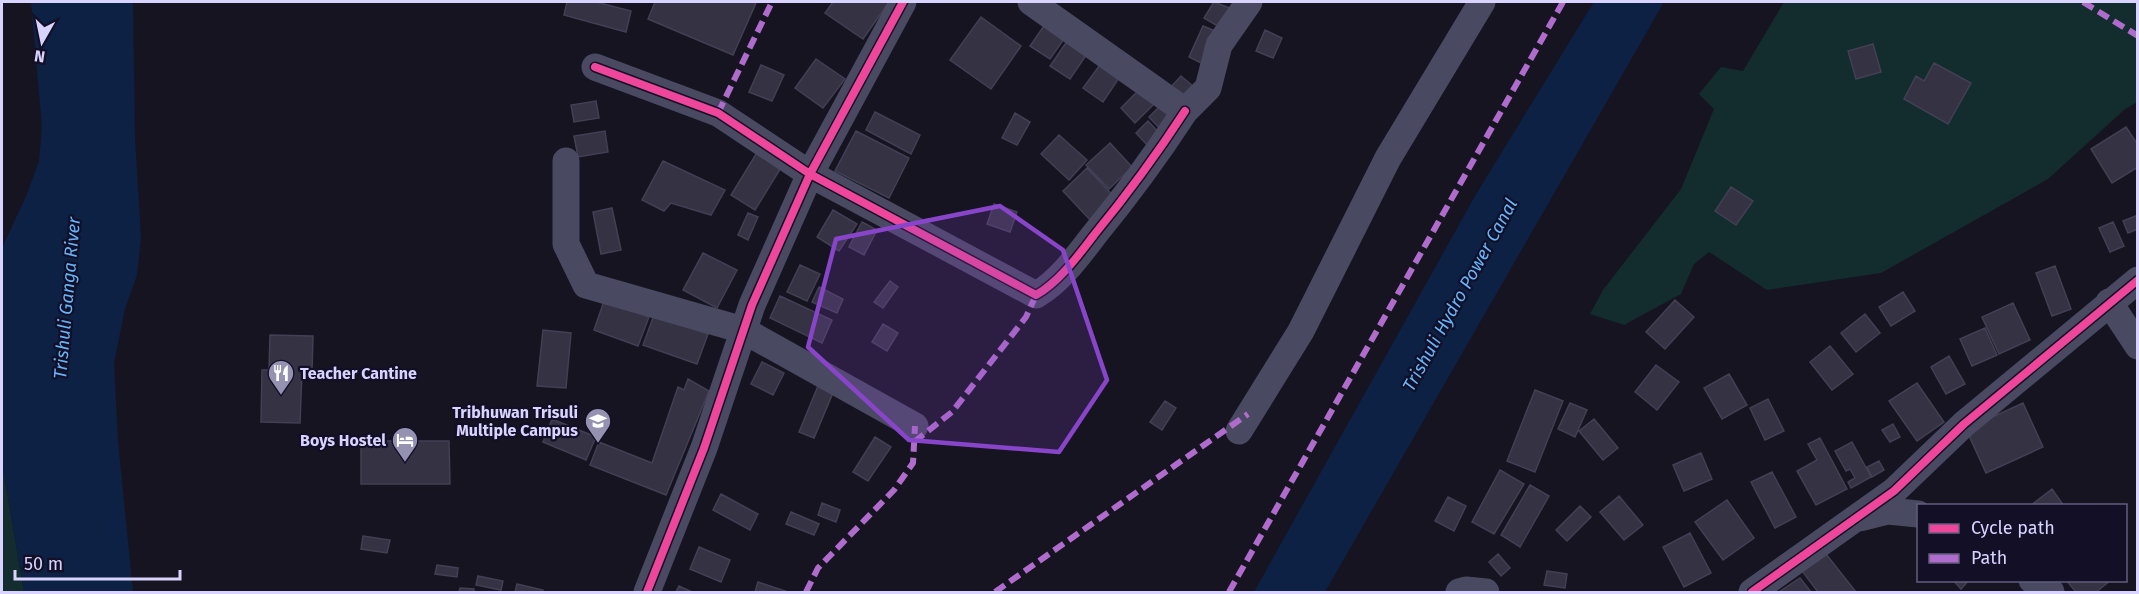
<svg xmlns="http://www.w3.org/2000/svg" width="2139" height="594" viewBox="0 0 2139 594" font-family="'Fira Sans',sans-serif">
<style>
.green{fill:#132c2d}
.water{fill:#0d2144}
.building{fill:#343243;stroke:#433f54;stroke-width:1.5}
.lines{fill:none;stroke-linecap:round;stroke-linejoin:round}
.street{stroke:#4a4962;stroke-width:27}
.quiet{stroke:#b06ccc;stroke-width:6;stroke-dasharray:12 6;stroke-linecap:butt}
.cycleway-casing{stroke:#130f26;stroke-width:11}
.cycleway{stroke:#ed469a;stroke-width:8}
.marked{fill:#8945c9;fill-opacity:0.2;stroke:#8945c9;stroke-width:4.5;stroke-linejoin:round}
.labels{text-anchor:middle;stroke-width:4.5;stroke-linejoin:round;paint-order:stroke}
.poi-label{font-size:16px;font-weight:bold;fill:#d9d4ff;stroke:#130f26;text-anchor:end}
.water-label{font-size:18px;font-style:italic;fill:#62b6ff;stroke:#130f26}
</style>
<rect width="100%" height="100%" fill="#161421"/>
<path class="green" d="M 1784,2 L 2137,2 L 2137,102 L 2124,110 L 2048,179 L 1881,273 L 1767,290 L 1709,252 L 1694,264 L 1681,294 L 1624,325 L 1590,314 L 1603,290 L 1681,189 L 1714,109 L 1699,94 L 1721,67 L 1743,71 Z
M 2,462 L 24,592 L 2,592 Z"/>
<path class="water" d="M 31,2 L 133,2 L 135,137 L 141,238 L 137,275 L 125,309 L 114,363 L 118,441 L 133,592 L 24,592 L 2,462 L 2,248 L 27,194 L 39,161 L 42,127 Z
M 1594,2 L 1664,2 L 1325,592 L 1254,592 L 1475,196 Z"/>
<path class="building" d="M 567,2 L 596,2 L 631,11 L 626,32 L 564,15 Z
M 655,2 L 751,2 L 756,3 L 733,55 L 648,19 Z
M 833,2 L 889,2 L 863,39 L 825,13 Z
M 1214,2 L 1232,9 L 1221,28 L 1204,18 Z
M 981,17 L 1021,46 L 991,89 L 950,60 Z
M 1046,23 L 1066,36 L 1050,59 L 1030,46 Z
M 1203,26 L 1220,33 L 1205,65 L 1189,57 Z
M 1265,30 L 1282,38 L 1273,58 L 1256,51 Z
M 1072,34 L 1091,48 L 1070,79 L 1050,66 Z
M 1873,44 L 1881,72 L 1856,79 L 1848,51 Z
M 816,59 L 845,79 L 823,108 L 795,88 Z
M 1102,62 L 1121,75 L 1103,102 L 1083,88 Z
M 1934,63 L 1971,83 L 1948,124 L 1904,99 L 1916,76 L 1924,81 Z
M 761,65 L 784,75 L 772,101 L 749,92 Z
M 1181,76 L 1194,87 L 1183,99 L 1170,88 Z
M 1140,89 L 1154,104 L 1135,123 L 1121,108 Z
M 596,101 L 599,118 L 574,122 L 571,105 Z
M 1161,105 L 1175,120 L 1163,132 L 1149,117 Z
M 875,112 L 920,135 L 911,154 L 866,130 Z
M 1015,113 L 1030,122 L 1017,145 L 1002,138 Z
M 1148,121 L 1161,135 L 1149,147 L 1136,133 Z
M 2126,127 L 2138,145 L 2138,167 L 2112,183 L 2091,149 Z
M 605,131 L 608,152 L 578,157 L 574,136 Z
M 856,131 L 909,158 L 889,198 L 835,171 Z
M 1059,135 L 1087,160 L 1069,180 L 1041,154 Z
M 1110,143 L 1132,167 L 1109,189 L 1086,165 Z
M 758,151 L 782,166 L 755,210 L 731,195 Z
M 663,161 L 725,190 L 711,215 L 671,203 L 664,211 L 642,200 Z
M 1087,168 L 1117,200 L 1093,223 L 1063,191 Z
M 1731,187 L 1753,201 L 1736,225 L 1715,211 Z
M 994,204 L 1017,212 L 1010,232 L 987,224 Z
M 612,208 L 621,250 L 601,254 L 593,212 Z
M 833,210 L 857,224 L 839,251 L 817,237 Z
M 748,213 L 758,217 L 748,240 L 738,235 Z
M 2138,215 L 2138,229 L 2128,233 L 2123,221 Z
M 862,222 L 877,230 L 864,255 L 849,247 Z
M 2113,222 L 2124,246 L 2110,252 L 2099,228 Z
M 703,253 L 737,270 L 717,308 L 683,290 Z
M 800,265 L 820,274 L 807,301 L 787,292 Z
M 2055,266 L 2071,309 L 2052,316 L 2036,273 Z
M 890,281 L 898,287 L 883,308 L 874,302 Z
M 819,287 L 843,299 L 837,313 L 812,302 Z
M 1903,292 L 1915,311 L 1891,326 L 1879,307 Z
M 780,296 L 832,320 L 822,343 L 770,318 Z
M 1675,300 L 1694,317 L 1665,349 L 1646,332 Z
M 604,301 L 649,317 L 638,346 L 594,330 Z
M 2013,303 L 2030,340 L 1999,354 L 1982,317 Z
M 1865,314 L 1880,333 L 1856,352 L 1841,333 Z
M 654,315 L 708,334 L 697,364 L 643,345 Z
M 883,324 L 898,333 L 887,351 L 872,342 Z
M 1985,328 L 1997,355 L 1972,366 L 1960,339 Z
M 543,330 L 571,333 L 566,388 L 537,386 Z
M 270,335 L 313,336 L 312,371 L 302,371 L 300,423 L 261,422 L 262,370 L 269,370 Z
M 1830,346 L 1853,374 L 1832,390 L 1810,362 Z
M 1949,356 L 1965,384 L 1946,394 L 1931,367 Z
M 762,362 L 784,373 L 773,395 L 751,384 Z
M 1656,365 L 1679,382 L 1657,410 L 1635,392 Z
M 1729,374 L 1747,405 L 1722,419 L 1704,388 Z
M 688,379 L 709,391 L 666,495 L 590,465 L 599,442 L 652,463 L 678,387 L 684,390 Z
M 820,381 L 835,388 L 814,438 L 799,432 Z
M 1917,383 L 1944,422 L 1917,441 L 1889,401 Z
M 1535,390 L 1563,401 L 1535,472 L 1507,461 Z
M 1768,399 L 1784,431 L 1765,440 L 1750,408 Z
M 1165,401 L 1176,408 L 1162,430 L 1150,422 Z
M 1570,403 L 1587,410 L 1575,437 L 1558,429 Z
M 2023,403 L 2043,447 L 1986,473 L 1966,429 Z
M 552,419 L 596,437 L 586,460 L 543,442 Z
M 1594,419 L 1618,448 L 1603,460 L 1579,431 Z
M 1893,424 L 1900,437 L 1890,442 L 1882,430 Z
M 875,437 L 891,447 L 868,481 L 853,472 Z
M 1820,438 L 1847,489 L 1816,505 L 1797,471 L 1817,460 L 1808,444 Z
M 361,441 L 449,441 L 450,484 L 361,484 Z
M 1852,442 L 1871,477 L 1851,488 L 1848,482 L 1855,478 L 1850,469 L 1846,471 L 1835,451 Z
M 1701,453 L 1712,479 L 1684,491 L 1673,465 Z
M 1879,461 L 1884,470 L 1872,477 L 1867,467 Z
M 1500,470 L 1524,484 L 1494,534 L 1472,522 Z
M 1772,472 L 1796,517 L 1775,528 L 1751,482 Z
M 1530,485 L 1549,496 L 1520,547 L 1501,535 Z
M 2052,489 L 2064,506 L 2030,506 Z
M 721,494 L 758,514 L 750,530 L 713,510 Z
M 1619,496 L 1643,525 L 1624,540 L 1600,512 Z
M 1448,497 L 1466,506 L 1454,531 L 1435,521 Z
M 1727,500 L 1754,538 L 1723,560 L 1695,522 Z
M 822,503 L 840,510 L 836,522 L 818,515 Z
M 1580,506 L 1591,517 L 1567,541 L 1556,530 Z
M 791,512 L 819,524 L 814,535 L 786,524 Z
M 1690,533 L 1711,573 L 1684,587 L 1663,547 Z
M 363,536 L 390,540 L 387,553 L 361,549 Z
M 699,547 L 730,560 L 721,582 L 690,569 Z
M 1822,549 L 1856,592 L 1818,592 L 1799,567 Z
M 1498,554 L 1510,568 L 1501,576 L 1489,562 Z
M 437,565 L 458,568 L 457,577 L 435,574 Z
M 1547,571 L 1567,574 L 1565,588 L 1544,585 Z
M 478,576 L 503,581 L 501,590 L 476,585 Z
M 1800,578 L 1811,592 L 1779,592 Z
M 1953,580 L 1969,580 L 1961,589 Z
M 2066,580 L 2111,580 L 2096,592 L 2076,592 Z
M 758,582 L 788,592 L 755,592 Z
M 517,584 L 543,590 L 543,592 L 515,592 Z
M 679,586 L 692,592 L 676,592 Z
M 460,588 L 474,589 L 474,592 L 459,592 Z"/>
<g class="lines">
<path class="street" d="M 1031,2 L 1185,111 L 1208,88 L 1219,45 L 1249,2
M 595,67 L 718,113 L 810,174 L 1036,295 C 1059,282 1078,256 1094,235 C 1127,195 1157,154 1185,111
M 566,161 L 566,244 L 586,285 L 743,330 L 915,426
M 2109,302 L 2138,346
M 1239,431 L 1301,331 L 1388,158 L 1482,2
M 1860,518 L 1888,511 L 1918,514
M 2032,580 L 2051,592
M 647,592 L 704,448 L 752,305 L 810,174 L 903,2
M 1459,592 L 1466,590 L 1486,592
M 1752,592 L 1894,491 L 1964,424 L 2138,280"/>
<path class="quiet" d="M 2083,2 L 2138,36
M 718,113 L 772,2
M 914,442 L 952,412 L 1026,317 L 1036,295
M 806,592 L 818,568 L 894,490 L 913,463 L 915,426
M 995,592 L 1248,414
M 1229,592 L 1563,2"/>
<g class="cycleway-casing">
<path id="cycleway" d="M 595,67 L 718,113 L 810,174 L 1036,295 C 1059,282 1078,256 1094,235 C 1127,195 1157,154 1185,111
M 647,592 L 704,448 L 752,305 L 810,174 L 903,2
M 1752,592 L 1894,491 L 1964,424 L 2138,280"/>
</g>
<use href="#cycleway" class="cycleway"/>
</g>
<path class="marked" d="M 1000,206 L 1063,250 L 1107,380 L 1059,452 L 909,440 L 808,347 L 836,239 Z"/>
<defs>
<g id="restaurant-pin" transform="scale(1.35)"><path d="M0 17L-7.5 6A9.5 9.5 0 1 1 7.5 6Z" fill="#9591b1" stroke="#130f26"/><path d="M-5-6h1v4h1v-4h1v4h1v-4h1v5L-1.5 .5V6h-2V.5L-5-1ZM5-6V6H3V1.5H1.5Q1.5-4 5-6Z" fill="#fff"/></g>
<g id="university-pin" transform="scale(1.35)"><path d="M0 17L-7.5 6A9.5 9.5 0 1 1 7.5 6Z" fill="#9591b1" stroke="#130f26"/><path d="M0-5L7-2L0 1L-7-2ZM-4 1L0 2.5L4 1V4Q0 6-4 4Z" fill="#fff"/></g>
<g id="hotel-pin" transform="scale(1.35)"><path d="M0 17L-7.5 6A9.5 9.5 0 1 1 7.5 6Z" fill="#9591b1" stroke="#130f26"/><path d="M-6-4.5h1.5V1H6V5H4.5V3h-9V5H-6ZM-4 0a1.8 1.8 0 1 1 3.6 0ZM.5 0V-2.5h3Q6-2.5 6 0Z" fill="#fff"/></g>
</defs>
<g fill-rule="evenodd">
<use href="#restaurant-pin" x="281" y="373"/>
<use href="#university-pin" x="598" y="421"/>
<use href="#hotel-pin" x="405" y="440"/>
</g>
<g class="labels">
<g class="poi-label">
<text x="300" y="379" text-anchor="start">Teacher Cantine</text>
<text x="578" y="418">Tribhuwan Trisuli<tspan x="578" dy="18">Multiple Campus</tspan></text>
<text x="386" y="446">Boys Hostel</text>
</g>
<g class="water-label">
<text transform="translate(1460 295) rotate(-61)" y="6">Trishuli Hydro Power Canal</text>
<text transform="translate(67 298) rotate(-85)" y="6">Trishuli Ganga River</text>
</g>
</g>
<rect width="2139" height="594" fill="none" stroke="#d9d4ff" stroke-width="6"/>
<rect x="1917" y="504" width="210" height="78" fill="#130f26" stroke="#625e7d" stroke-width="1.5"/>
<rect x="1929" y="524" width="30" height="9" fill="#ed469a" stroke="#625e7d" stroke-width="1.5"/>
<text x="1971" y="534" font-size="18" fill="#d9d4ff">Cycle path</text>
<rect x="1929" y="554" width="30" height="9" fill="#b06ccc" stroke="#625e7d" stroke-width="1.5"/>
<text x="1971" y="564" font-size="18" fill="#d9d4ff">Path</text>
<g transform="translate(42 42) rotate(189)" stroke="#130f26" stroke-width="4.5" paint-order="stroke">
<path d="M0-4.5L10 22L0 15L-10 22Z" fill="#d9d4ff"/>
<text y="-9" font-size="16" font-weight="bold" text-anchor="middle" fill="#d9d4ff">N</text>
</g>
<path d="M15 570v9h165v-9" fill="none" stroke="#d9d4ff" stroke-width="3"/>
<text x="24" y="570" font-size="18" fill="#d9d4ff" stroke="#130f26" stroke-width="4.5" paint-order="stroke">50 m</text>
</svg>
